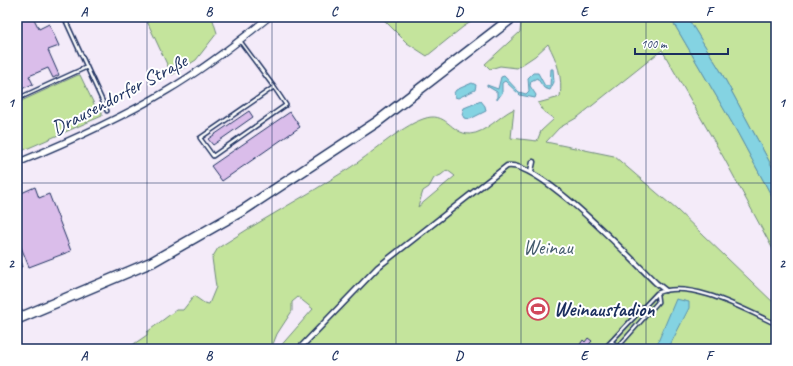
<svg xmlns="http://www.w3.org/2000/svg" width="793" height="366" viewBox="0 0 793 366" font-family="Caveat,sans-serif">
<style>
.green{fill:#c4e49c;stroke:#708a7d;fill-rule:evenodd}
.water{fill:#84d3e2;stroke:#5a91ad}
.building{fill:#dabdea;stroke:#1b2f5e}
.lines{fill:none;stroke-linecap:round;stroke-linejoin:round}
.service-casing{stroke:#1b2f5e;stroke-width:5.5}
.pedestrian-casing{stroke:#1b2f5e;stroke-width:7}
.minor-casing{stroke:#1b2f5e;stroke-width:8}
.trunk-casing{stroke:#1b2f5e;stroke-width:12}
.service{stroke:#fff;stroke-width:2.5}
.pedestrian{stroke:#fff;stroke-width:4}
.minor{stroke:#fff;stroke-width:5.5}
.trunk{stroke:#fff;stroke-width:9}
.grid{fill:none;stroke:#1b2f5e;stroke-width:1;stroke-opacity:0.55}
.labels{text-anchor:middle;stroke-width:4;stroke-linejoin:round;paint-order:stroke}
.street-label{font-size:20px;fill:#1b2f5e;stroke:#fff}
.park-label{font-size:20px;fill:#455c6e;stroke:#fff}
.poi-label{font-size:20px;font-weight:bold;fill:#1b2f5e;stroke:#fff;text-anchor:start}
.neatline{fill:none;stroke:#1b2f5e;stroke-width:1.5}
.grid-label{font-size:13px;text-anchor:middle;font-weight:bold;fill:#1b2f5e}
</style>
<rect width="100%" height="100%" fill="#f4ebf9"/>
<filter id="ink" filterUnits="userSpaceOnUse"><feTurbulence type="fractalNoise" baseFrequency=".025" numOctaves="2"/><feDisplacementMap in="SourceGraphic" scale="8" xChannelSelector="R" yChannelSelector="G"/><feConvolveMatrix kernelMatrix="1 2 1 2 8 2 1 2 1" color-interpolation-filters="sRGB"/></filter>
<g filter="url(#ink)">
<path class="green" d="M 145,17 L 212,17 L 217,33 L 196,60 L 172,75 Z
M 381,17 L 479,17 L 463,27 L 427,56 L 407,43 Z
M 528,17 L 670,17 L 735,128 L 776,204 L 776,255 L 725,160 L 662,50 L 578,117 L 559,128 L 546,142 L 614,156 L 677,210 L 776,305 L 776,349 L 278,349 L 313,309 L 298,297 L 292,302 L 292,311 L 277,334 L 271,349 L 132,349 L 131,346 L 147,335 L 147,332 L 176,310 L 183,310 L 194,296 L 204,303 L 209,304 L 216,287 L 212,258 L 218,248 C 260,220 305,197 348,169 C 370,155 400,127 423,119 C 447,110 450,134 470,134 C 486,133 500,115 514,109 L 511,138 L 537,141 L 541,131 L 554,119 L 543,111 L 538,103 L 560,97 C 563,77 557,61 548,44 L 535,56 L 517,68 L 500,66 L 490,69 L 485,64 L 520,32 L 521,22 ZM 447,170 L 455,176 L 418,207 L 423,191 L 429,187 L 434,178 L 441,175 Z
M 687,17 L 776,17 L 776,174 L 720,70 Z
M 78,75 L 80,75 L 95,106 L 102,111 L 102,116 L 17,153 L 17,103 Z"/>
<path class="water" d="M 670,17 L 687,17 L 720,70 L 776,174 L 776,204 L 735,128 Z
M 551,69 L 553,69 L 554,82 L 550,90 L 544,88 L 537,78 L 531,81 L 530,86 L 536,95 L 535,98 L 520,95 L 505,81 L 502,83 L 502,93 L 497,100 L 497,92 L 487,86 L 487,85 L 498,89 L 501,77 L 504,76 L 519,92 L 526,94 L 529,91 L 528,78 L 533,73 L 538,73 L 545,86 L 550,86 Z
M 472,83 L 476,85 L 475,90 L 458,98 L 455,97 L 454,93 L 456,90 Z
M 481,101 L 485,106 L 486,111 L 470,119 L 464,118 L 462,114 L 464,108 Z
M 676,299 L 689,302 L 689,308 L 668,349 L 655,349 Z"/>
<path class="building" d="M 26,17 L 33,17 L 39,29 L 49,24 L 59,46 L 48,50 L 59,75 L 53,78 L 48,68 L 29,76 L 33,84 L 17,91 L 17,21 Z
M 249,111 L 253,117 L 213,145 L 208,139 Z
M 290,112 L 300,127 L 222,181 L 211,166 Z
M 35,187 L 39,198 L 49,194 L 71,251 L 29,267 L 17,237 L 17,195 Z
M 588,338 L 592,341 L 585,349 L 577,349 L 583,340 L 585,342 Z"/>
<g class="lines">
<g class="service-casing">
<path id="service" d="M 64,17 L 107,111
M 240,41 L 274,87
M 274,87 L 286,105 L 213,156 L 200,138 Z
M 17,99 L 87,67
M 17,257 L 20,265 L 17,266
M 612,342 L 618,347 L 658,302 L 657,294
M 604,349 L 657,293 C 691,279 745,310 776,324"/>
</g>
<g class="pedestrian-casing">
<path id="pedestrian" d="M 531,171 L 533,162
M 299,349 L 378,267 L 507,166 C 539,160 631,259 656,283 L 665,290"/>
</g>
<g class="minor-casing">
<path id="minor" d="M 17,163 C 68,142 120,119 168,90 C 204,69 237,43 269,17"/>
</g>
<g class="trunk-casing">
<path id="trunk" d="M 17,319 L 152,262 L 245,209 L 377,122 L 513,17"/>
</g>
<use href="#service" class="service"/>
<use href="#pedestrian" class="pedestrian"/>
<use href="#minor" class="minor"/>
<use href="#trunk" class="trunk"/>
</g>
</g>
<path class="grid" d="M 147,17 L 147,349M 272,17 L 272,349M 396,17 L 396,349M 521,17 L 521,349M 646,17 L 646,349M 17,183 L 776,183"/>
<defs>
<g id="stadium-ring" transform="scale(1.15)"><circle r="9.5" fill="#fff" stroke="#d1495b" stroke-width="1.5"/><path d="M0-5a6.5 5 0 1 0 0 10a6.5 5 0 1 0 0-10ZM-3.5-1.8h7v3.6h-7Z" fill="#d1495b"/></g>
</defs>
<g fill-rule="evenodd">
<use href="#stadium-ring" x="538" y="309"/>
</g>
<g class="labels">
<g class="street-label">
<text transform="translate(119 94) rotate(-28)" y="7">Drausendorfer Straße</text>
</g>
<g class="park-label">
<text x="548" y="254">Weinau</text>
</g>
<g class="poi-label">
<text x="554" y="316">Weinaustadion</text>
</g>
</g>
<rect width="793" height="366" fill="none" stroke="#fff" stroke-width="44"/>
<path d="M635 48v6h93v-6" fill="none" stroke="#1b2f5e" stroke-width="2"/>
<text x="641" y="48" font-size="12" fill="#1b2f5e" stroke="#ffffff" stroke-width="3" paint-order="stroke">100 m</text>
<rect x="22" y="22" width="749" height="322" class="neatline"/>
<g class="grid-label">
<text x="84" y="16">A</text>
<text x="209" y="16">B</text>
<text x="334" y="16">C</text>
<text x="459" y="16">D</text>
<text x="584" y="16">E</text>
<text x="709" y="16">F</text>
<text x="11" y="107">1</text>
<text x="782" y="107">1</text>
<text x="11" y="268">2</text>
<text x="782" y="268">2</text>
<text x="84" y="360">A</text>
<text x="209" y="360">B</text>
<text x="334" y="360">C</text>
<text x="459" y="360">D</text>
<text x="584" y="360">E</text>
<text x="709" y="360">F</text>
</g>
</svg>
